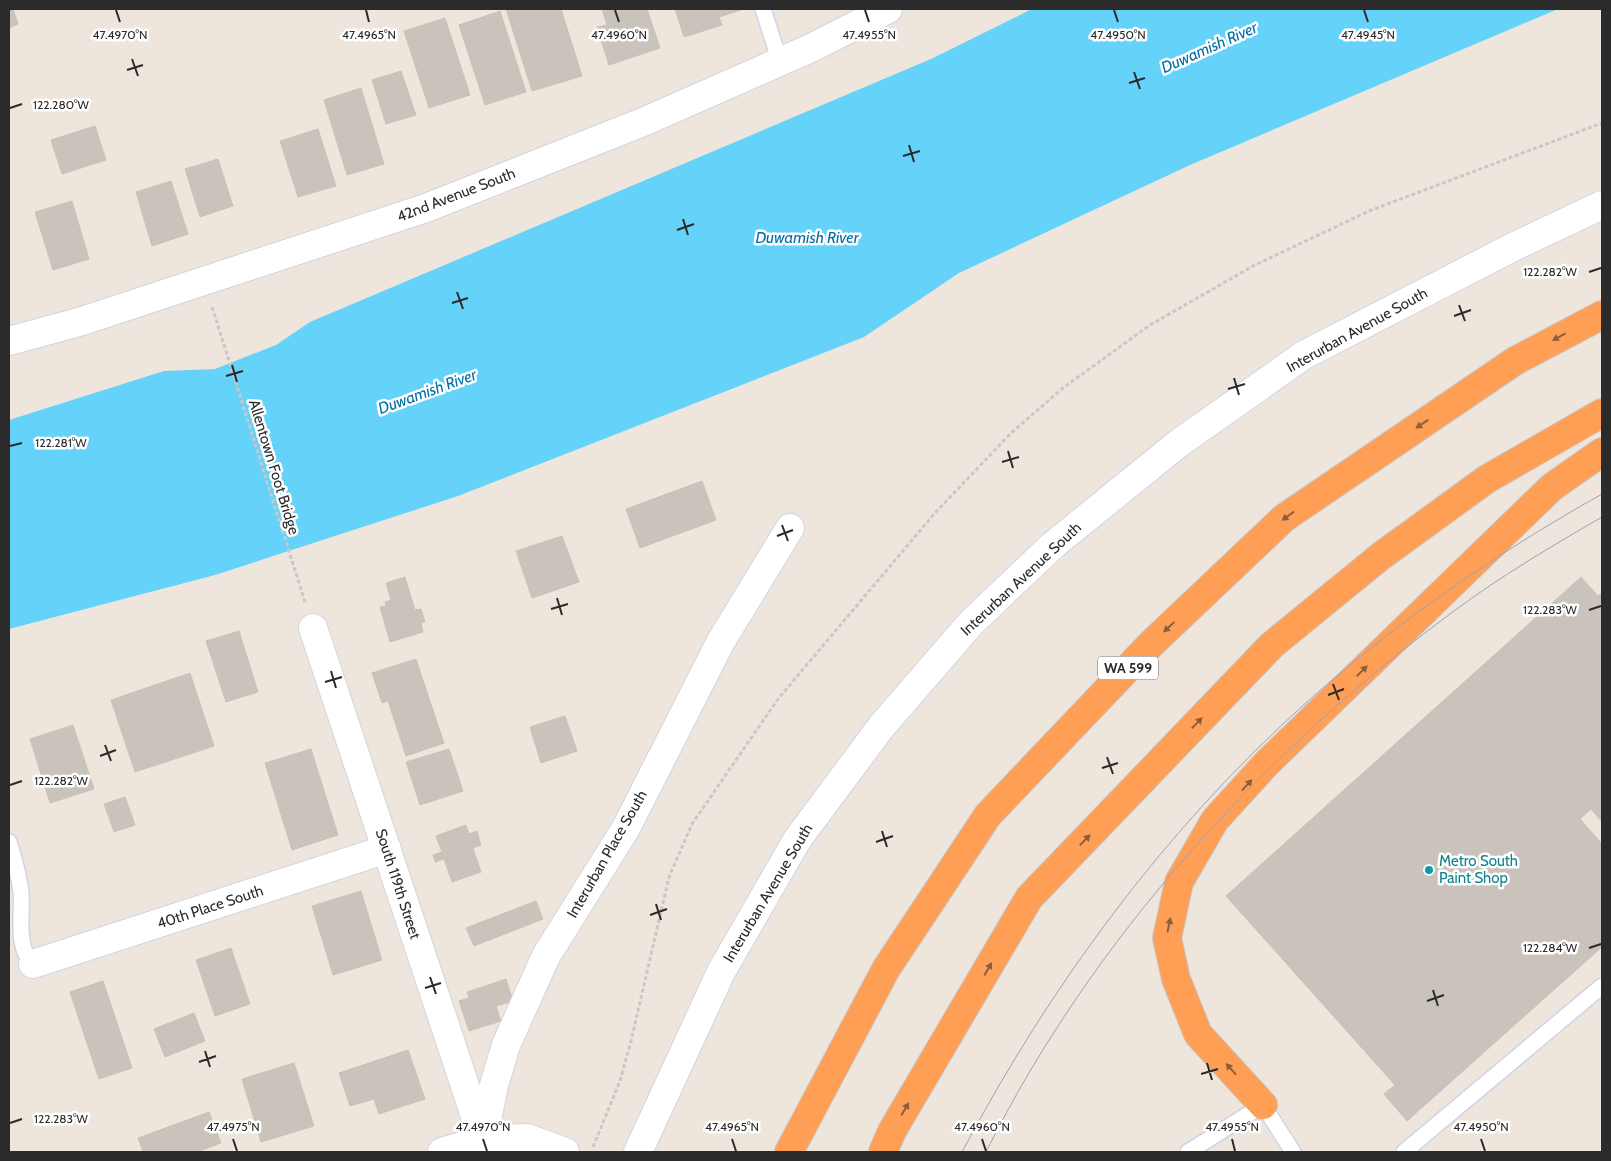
<svg xmlns="http://www.w3.org/2000/svg" width="1611" height="1161" viewBox="0 0 1611 1161" font-family="Cabin,sans-serif">
<style>
.water{fill:#65d2f9}
.building{fill:#c9c3bb;stroke:#cac2b5}
.lines{fill:none;stroke-linecap:round;stroke-linejoin:round}
.lane-casing{stroke:#d1d4e5;stroke-width:18}
.street-casing{stroke:#d1d4e5;stroke-width:30}
.secondary-casing{stroke:#d1d4e5;stroke-width:30}
.highway-casing{stroke:#c8c8c8;stroke-width:30}
.path{stroke:#c8c8c8;stroke-width:3;stroke-dasharray:4 2.5;stroke-linecap:butt}
.lane{stroke:#fff;stroke-width:15}
.street{stroke:#fff;stroke-width:28}
.secondary{stroke:#fff;stroke-width:28}
.highway{stroke:#ff9f56;stroke-width:28}
.tram{stroke:#9ea1b7;stroke-width:1}
.oneway{fill:#8a5f3e}
.ticks{fill:none;stroke:#2b2b2b;stroke-width:2}
.culture-dot{fill:#0f9aa8;stroke:#fff;stroke-width:2}
.labels{text-anchor:middle;stroke-width:5;stroke-linejoin:round;paint-order:stroke}
.shield{fill:#fff;stroke:#6b6b6b;stroke-width:1}
.shield-label{font-size:14px;font-weight:bold;fill:#2b2b2b}
.street-label{font-size:15px;fill:#2b2b2b;stroke:#fff}
.culture-label{font-size:15px;fill:#0d838f;stroke:#fff;text-anchor:start}
.water-label{font-size:16px;font-style:italic;fill:#016ea8;stroke:#fff}
.ticks-label{font-size:12px;text-anchor:middle;fill:#2b2b2b;stroke:#fff;stroke-width:5;stroke-linejoin:round;paint-order:stroke}
</style>
<rect width="100%" height="100%" fill="#eee6dc"/>
<path class="water" d="M 1032,9 L 1558,9 L 1190,165 L 959,273 L 864,337 L 458,496 L 215,575 L 9,629 L 9,420 L 164,371 L 215,369 L 276,345 L 310,322 L 931,59 Z"/>
<path class="building" d="M 9,9 L 13,9 L 18,24 L 9,28 Z
M 506,9 L 561,9 L 582,76 L 532,91 Z
M 602,9 L 647,9 L 660,48 L 609,65 L 597,27 L 607,25 Z
M 675,9 L 744,9 L 719,17 L 722,25 L 684,37 Z
M 500,11 L 526,92 L 485,105 L 459,25 Z
M 445,18 L 470,95 L 429,108 L 404,31 Z
M 401,71 L 416,115 L 386,124 L 372,80 Z
M 361,88 L 384,164 L 347,175 L 324,100 Z
M 95,126 L 106,160 L 62,174 L 51,140 Z
M 318,129 L 336,186 L 298,197 L 280,141 Z
M 218,159 L 233,206 L 200,217 L 185,169 Z
M 171,181 L 188,234 L 152,246 L 136,192 Z
M 72,201 L 89,259 L 53,270 L 35,212 Z
M 702,481 L 716,520 L 640,548 L 626,509 Z
M 562,536 L 579,582 L 532,598 L 516,551 Z
M 405,577 L 415,610 L 421,609 L 425,622 L 421,623 L 423,632 L 390,642 L 380,607 L 386,606 L 385,602 L 391,600 L 386,583 Z
M 1581,577 L 1598,596 L 1602,593 L 1602,822 L 1591,809 L 1580,819 L 1602,844 L 1602,947 L 1407,1121 L 1384,1094 L 1395,1085 L 1226,896 Z
M 239,631 L 258,692 L 226,702 L 206,641 Z
M 416,659 L 444,743 L 406,756 L 388,701 L 382,703 L 372,673 Z
M 190,673 L 214,746 L 135,772 L 111,700 Z
M 565,716 L 577,751 L 541,763 L 530,727 Z
M 73,725 L 94,789 L 50,803 L 30,739 Z
M 311,749 L 338,835 L 292,850 L 265,763 Z
M 449,749 L 463,791 L 420,805 L 406,762 Z
M 125,797 L 135,825 L 114,832 L 104,804 Z
M 466,825 L 469,834 L 477,831 L 481,845 L 473,848 L 481,872 L 452,882 L 444,859 L 435,862 L 433,855 L 442,852 L 436,836 Z
M 361,891 L 382,960 L 333,975 L 312,906 Z
M 536,901 L 543,919 L 474,946 L 466,928 Z
M 231,948 L 250,1004 L 215,1016 L 196,960 Z
M 506,979 L 513,1001 L 496,1006 L 501,1021 L 469,1031 L 459,1001 L 469,998 L 467,992 Z
M 103,981 L 132,1068 L 99,1079 L 70,992 Z
M 194,1013 L 205,1041 L 165,1057 L 154,1029 Z
M 408,1050 L 425,1099 L 379,1114 L 374,1099 L 350,1106 L 339,1073 Z
M 294,1063 L 314,1126 L 261,1142 L 242,1079 Z
M 209,1112 L 221,1143 L 197,1152 L 143,1152 L 138,1138 Z"/>
<g class="lines">
<g class="lane-casing">
<path id="lane" d="M 763,9 L 780,62
M 9,842 C 14,858 19,875 21,892 C 23,915 15,947 33,964
M 1188,1152 L 1263,1105 L 1293,1152
M 1404,1152 L 1602,986"/>
</g>
<g class="street-casing">
<path id="street" d="M 313,628 L 483,1140
M 33,964 L 387,849
M 483,1140 L 494,1085 L 506,1045 L 546,956 L 626,828 L 721,641 L 790,528
M 442,1152 L 483,1140 L 527,1138 L 565,1152"/>
</g>
<g class="secondary-casing">
<path id="secondary" d="M 9,341 L 79,322 L 426,208 L 643,122 L 811,48 L 888,9
M 638,1152 L 721,972 L 797,840 L 881,727 L 971,623 L 1052,546 L 1179,443 L 1304,355 L 1513,247 L 1602,205"/>
</g>
<g class="highway-casing">
<path id="highway" d="M 1263,1105 L 1198,1034 L 1176,979 L 1167,938 L 1179,882 L 1215,820 L 1266,764 L 1552,487 L 1602,452
M 789,1152 L 886,969 L 988,815 L 1150,645 L 1284,518 L 1515,361 L 1602,315
M 883,1152 L 892,1131 L 1029,898 L 1272,645 L 1381,556 L 1487,479 L 1602,413"/>
</g>
<path class="path" d="M 212,307 L 305,602
M 593,1147 L 620,1081 L 631,1041 L 669,877 L 692,824 L 778,699 L 934,514 L 1011,433 L 1063,388 L 1150,325 L 1253,266 L 1369,211 L 1602,123"/>
<use href="#lane" class="lane"/>
<use href="#street" class="street"/>
<use href="#secondary" class="secondary"/>
<use href="#highway" class="highway"/>
<path class="tram" d="M 962,1152 C 1051,984 1166,828 1308,701 C 1398,621 1497,553 1602,494
M 986,1152 C 1092,939 1263,752 1454,611 C 1501,576 1552,546 1602,517"/>
</g>
<defs><path id="oneway-solid" d="M-6-.8H1V-3.2L6.5 0L1 3.2V.8H-6Z" transform="scale(1.25)"/></defs>
<g class="oneway">
<use href="#oneway-solid" transform="translate(1559 337) rotate(152)"/>
<use href="#oneway-solid" transform="translate(1422 424) rotate(146)"/>
<use href="#oneway-solid" transform="translate(1288 516) rotate(144)"/>
<use href="#oneway-solid" transform="translate(1169 627) rotate(137)"/>
<use href="#oneway-solid" transform="translate(1362 671) rotate(-44)"/>
<use href="#oneway-solid" transform="translate(1197 723) rotate(-46)"/>
<use href="#oneway-solid" transform="translate(1247 785) rotate(-48)"/>
<use href="#oneway-solid" transform="translate(1085 840) rotate(-46)"/>
<use href="#oneway-solid" transform="translate(1169 925) rotate(-78)"/>
<use href="#oneway-solid" transform="translate(988 969) rotate(-60)"/>
<use href="#oneway-solid" transform="translate(1231 1069) rotate(-132)"/>
<use href="#oneway-solid" transform="translate(905 1109) rotate(-60)"/>
</g>
<path class="ticks" d="M 116,10 L 120,22M 366,10 L 369,22M 615,10 L 619,22M 865,10 L 869,22M 1114,10 L 1118,22M 1364,10 L 1368,22M 132,59 L 138,76M 127,70 L 143,65M 1134,72 L 1140,89M 1129,83 L 1145,78M 10,108 L 22,104M 909,145 L 914,162M 903,156 L 920,151M 683,219 L 688,235M 677,230 L 694,224M 1589,272 L 1601,268M 457,292 L 463,309M 452,303 L 468,298M 1459,305 L 1465,321M 1454,316 L 1471,310M 232,365 L 237,382M 226,376 L 243,371M 1234,378 L 1239,395M 1228,389 L 1245,384M 10,446 L 22,443M 1008,451 L 1013,468M 1002,462 L 1019,457M 782,525 L 788,541M 777,536 L 793,530M 557,598 L 562,615M 551,609 L 568,604M 1589,610 L 1601,606M 331,671 L 336,688M 325,682 L 342,677M 1333,684 L 1339,700M 1328,695 L 1344,689M 105,745 L 111,761M 100,756 L 116,750M 1107,757 L 1113,774M 1102,768 L 1118,763M 10,785 L 22,781M 882,831 L 887,847M 876,842 L 893,836M 656,904 L 661,920M 650,915 L 667,909M 1589,948 L 1601,944M 430,977 L 436,994M 425,988 L 441,983M 1433,990 L 1438,1006M 1427,1001 L 1444,995M 205,1051 L 210,1067M 199,1062 L 216,1056M 1207,1063 L 1212,1080M 1201,1074 L 1218,1069M 10,1123 L 22,1119M 233,1139 L 237,1151M 483,1139 L 487,1151M 732,1139 L 736,1151M 982,1139 L 986,1151M 1232,1139 L 1235,1151M 1481,1139 L 1485,1151"/>
<circle class="culture-dot" cx="1429" cy="870" r="5"/>
<g class="labels">
<rect class="shield" x="1098" y="656.5" width="60" height="23" rx="4"/>
<g class="shield-label">
<text x="1128" y="673">WA 599</text>
</g>
<g class="street-label">
<text transform="translate(456 195) rotate(-21)" y="5">42nd Avenue South</text>
<text transform="translate(1357 330) rotate(-29)" y="5">Interurban Avenue South</text>
<text transform="translate(274 467) rotate(73)" y="5">Allentown Foot Bridge</text>
<text transform="translate(1021 579) rotate(-43)" y="5">Interurban Avenue South</text>
<text transform="translate(607 854) rotate(-60)" y="5">Interurban Place South</text>
<text transform="translate(398 884) rotate(72)" y="5">South 119th Street</text>
<text transform="translate(768 893) rotate(-59)" y="5">Interurban Avenue South</text>
<text transform="translate(210 907) rotate(-18)" y="5">40th Place South</text>
</g>
<g class="culture-label">
<text x="1439" y="866">Metro South<tspan x="1439" dy="17">Paint Shop</tspan></text>
</g>
<g class="water-label">
<text transform="translate(1209 47) rotate(-24)" y="6">Duwamish River</text>
<text x="807" y="243">Duwamish River</text>
<text transform="translate(427 391) rotate(-20)" y="6">Duwamish River</text>
</g>
</g>
<g class="ticks-label">
<text x="120" y="39">47.4970°N</text>
<text x="369" y="39">47.4965°N</text>
<text x="619" y="39">47.4960°N</text>
<text x="869" y="39">47.4955°N</text>
<text x="1118" y="39">47.4950°N</text>
<text x="1368" y="39">47.4945°N</text>
<text x="61" y="109">122.280°W</text>
<text x="1550" y="276">122.282°W</text>
<text x="61" y="447">122.281°W</text>
<text x="1550" y="614">122.283°W</text>
<text x="61" y="785">122.282°W</text>
<text x="1550" y="952">122.284°W</text>
<text x="61" y="1123">122.283°W</text>
<text x="233" y="1131">47.4975°N</text>
<text x="483" y="1131">47.4970°N</text>
<text x="732" y="1131">47.4965°N</text>
<text x="982" y="1131">47.4960°N</text>
<text x="1232" y="1131">47.4955°N</text>
<text x="1481" y="1131">47.4950°N</text>
</g>
<rect width="1611" height="1161" fill="none" stroke="#2b2b2b" stroke-width="20"/>
</svg>
